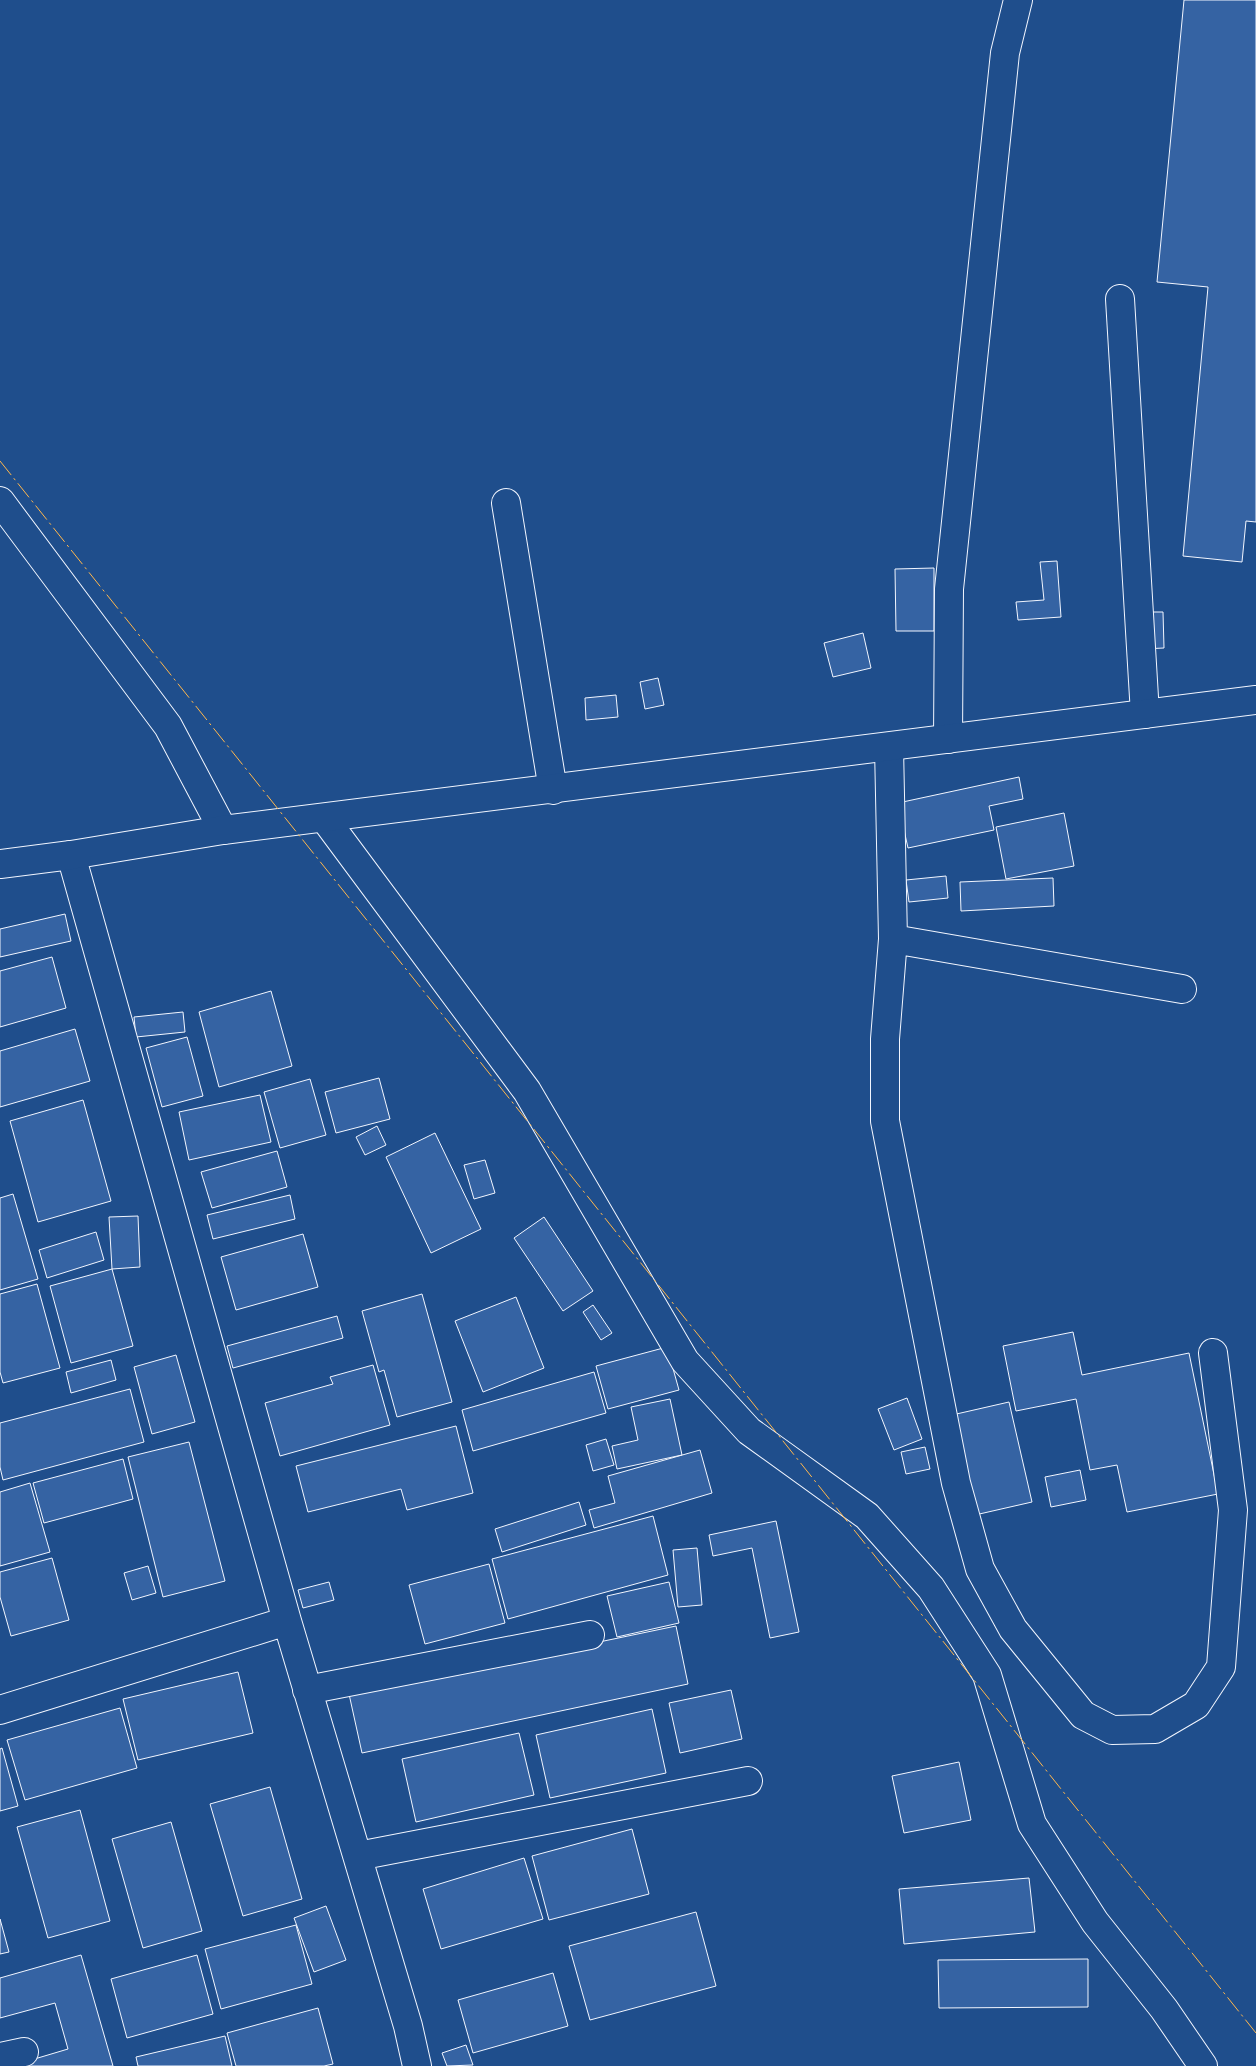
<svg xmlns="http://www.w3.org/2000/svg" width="1256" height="2066" viewBox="0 0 1256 2066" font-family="Montserrat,sans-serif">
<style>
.building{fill:#3563a3;stroke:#f2f6ff}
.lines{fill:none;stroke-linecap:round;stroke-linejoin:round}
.minor-casing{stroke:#f2f6ff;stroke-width:30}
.major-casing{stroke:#f2f6ff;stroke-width:30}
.minor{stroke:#1f4e8c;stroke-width:28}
.major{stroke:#1f4e8c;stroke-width:28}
.power{stroke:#ffb74d;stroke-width:1;stroke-dasharray:18 4 2.5 4;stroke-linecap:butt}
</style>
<rect width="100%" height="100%" fill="#1f4e8c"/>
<path class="building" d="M 1184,0 L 1256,0 L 1256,522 L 1246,521 L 1242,562 L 1183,556 L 1208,287 L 1157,282 Z
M 1057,561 L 1061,617 L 1018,620 L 1016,602 L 1044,600 L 1040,562 Z
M 934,568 L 934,631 L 896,631 L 895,569 Z
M 1140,612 L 1163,612 L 1164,648 L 1142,649 Z
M 863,633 L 871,668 L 833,677 L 824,643 Z
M 658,678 L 664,705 L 645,709 L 640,682 Z
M 616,695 L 618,717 L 586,720 L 585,698 Z
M 1019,777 L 1023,799 L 989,806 L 994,830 L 908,848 L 898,803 Z
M 1064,813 L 1074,866 L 1006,879 L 996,827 Z
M 946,876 L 948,898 L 909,902 L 906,880 Z
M 1053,878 L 1054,906 L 961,911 L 960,882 Z
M 65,914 L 71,941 L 0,957 L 0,929 Z
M 52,957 L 66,1008 L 0,1027 L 0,971 Z
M 271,991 L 292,1066 L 219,1087 L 199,1012 Z
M 183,1012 L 185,1032 L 136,1037 L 134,1017 Z
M 75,1029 L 90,1081 L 0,1107 L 0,1051 Z
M 187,1037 L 203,1096 L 162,1107 L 146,1048 Z
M 379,1078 L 390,1119 L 336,1133 L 325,1092 Z
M 310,1079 L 326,1135 L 280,1148 L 264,1092 Z
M 260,1095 L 271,1142 L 189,1160 L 179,1112 Z
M 83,1100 L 111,1201 L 38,1222 L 10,1121 Z
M 377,1126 L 386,1145 L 365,1155 L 356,1137 Z
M 435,1133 L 481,1229 L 431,1253 L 386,1157 Z
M 277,1151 L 287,1187 L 212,1208 L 201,1172 Z
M 485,1160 L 495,1193 L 474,1199 L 464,1165 Z
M 13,1194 L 38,1279 L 0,1290 L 0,1198 Z
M 290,1195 L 295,1219 L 213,1239 L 207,1215 Z
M 138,1216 L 140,1267 L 112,1269 L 109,1217 Z
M 544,1217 L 593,1291 L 563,1311 L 514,1238 Z
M 96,1232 L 104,1260 L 47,1278 L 39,1250 Z
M 303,1234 L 318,1287 L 236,1310 L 221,1257 Z
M 112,1269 L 133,1346 L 71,1363 L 50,1286 Z
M 37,1284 L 60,1368 L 3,1383 L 0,1372 L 0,1294 Z
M 422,1294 L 452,1402 L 397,1417 L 384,1370 L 379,1372 L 362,1311 Z
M 516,1297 L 544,1368 L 483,1392 L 455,1321 Z
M 593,1305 L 612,1333 L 601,1340 L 583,1312 Z
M 337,1316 L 343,1338 L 233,1368 L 227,1346 Z
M 1073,1332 L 1082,1375 L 1189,1353 L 1218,1494 L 1127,1512 L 1117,1465 L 1090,1470 L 1076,1399 L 1016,1411 L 1003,1346 Z
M 667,1347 L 679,1390 L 608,1409 L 596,1366 Z
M 176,1355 L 195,1422 L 152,1434 L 134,1367 Z
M 111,1360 L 116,1380 L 71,1393 L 66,1372 Z
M 373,1365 L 390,1425 L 280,1456 L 265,1403 L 333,1384 L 330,1377 Z
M 594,1372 L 606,1413 L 473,1451 L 462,1410 Z
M 130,1389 L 144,1442 L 3,1480 L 0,1467 L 0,1423 Z
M 907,1398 L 922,1439 L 894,1450 L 878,1409 Z
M 670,1399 L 682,1455 L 617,1469 L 612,1446 L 638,1440 L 631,1407 Z
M 1009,1402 L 1032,1502 L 975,1515 L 952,1415 Z
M 456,1426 L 473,1493 L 407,1510 L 401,1489 L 308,1512 L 296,1466 Z
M 606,1439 L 614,1465 L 593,1471 L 586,1445 Z
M 189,1442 L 225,1581 L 163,1597 L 128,1457 Z
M 925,1447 L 930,1469 L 906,1474 L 901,1452 Z
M 700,1450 L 712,1493 L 594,1528 L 589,1510 L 615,1503 L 608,1476 Z
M 123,1459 L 133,1499 L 44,1523 L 33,1483 Z
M 1080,1470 L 1086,1500 L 1051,1507 L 1045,1477 Z
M 30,1483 L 50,1552 L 0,1566 L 0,1492 Z
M 579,1502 L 586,1525 L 502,1552 L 495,1529 Z
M 653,1516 L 668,1575 L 508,1619 L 492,1559 Z
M 776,1521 L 799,1632 L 770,1638 L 752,1548 L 713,1556 L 709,1535 Z
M 697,1548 L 702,1605 L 678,1607 L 673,1550 Z
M 52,1558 L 69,1620 L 11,1636 L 0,1597 L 0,1572 Z
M 489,1564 L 505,1623 L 425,1644 L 409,1585 Z
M 148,1566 L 156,1593 L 132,1600 L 124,1573 Z
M 329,1582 L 334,1600 L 303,1608 L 298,1590 Z
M 669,1582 L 679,1623 L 617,1637 L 607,1596 Z
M 676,1626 L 688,1684 L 362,1753 L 349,1694 Z
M 238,1672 L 253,1733 L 138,1760 L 123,1699 Z
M 731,1690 L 742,1739 L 680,1753 L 669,1703 Z
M 120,1708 L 137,1768 L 25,1800 L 7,1740 Z
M 652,1709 L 666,1773 L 550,1798 L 536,1735 Z
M 519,1733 L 534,1795 L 416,1822 L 402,1759 Z
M 2,1748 L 18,1806 L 0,1811 L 0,1749 Z
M 959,1762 L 971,1820 L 904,1833 L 892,1776 Z
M 270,1787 L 302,1899 L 243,1916 L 210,1804 Z
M 80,1810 L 110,1921 L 48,1938 L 17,1827 Z
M 171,1822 L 202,1931 L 143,1948 L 112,1839 Z
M 632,1829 L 649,1894 L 549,1920 L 532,1856 Z
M 524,1858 L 543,1919 L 441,1949 L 423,1889 Z
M 1029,1878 L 1035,1932 L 904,1944 L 899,1889 Z
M 326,1906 L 346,1960 L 314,1972 L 294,1918 Z
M 696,1912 L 716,1986 L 590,2020 L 569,1946 Z
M 0,1919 L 9,1952 L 0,1954 Z
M 296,1925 L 312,1984 L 221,2009 L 205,1949 Z
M 81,1955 L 113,2066 L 11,2066 L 68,2049 L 55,2003 L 0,2018 L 0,1978 Z
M 197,1955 L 213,2014 L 127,2038 L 111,1979 Z
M 1088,1959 L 1088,2007 L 939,2008 L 938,1960 Z
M 553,1973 L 568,2026 L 473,2053 L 458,2000 Z
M 318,2008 L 333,2064 L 324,2066 L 236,2066 L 227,2033 Z
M 225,2036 L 232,2066 L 138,2066 L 136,2057 Z
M 466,2045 L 473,2065 L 447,2066 L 442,2053 Z"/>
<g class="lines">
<g class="minor-casing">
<path id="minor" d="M 1120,299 L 1145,714
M 0,501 L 168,726 L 223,830
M 506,503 L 553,790
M 948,739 L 949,589 L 1005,53 L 1018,0
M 889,747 L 893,939 L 885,1039 L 885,1121 L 956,1483 L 980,1569 L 1013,1629 L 1083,1715 L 1112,1730 L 1155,1729 L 1196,1705 L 1221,1667 L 1233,1510 L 1213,1353
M 325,819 L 527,1091 L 685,1361 L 749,1431 L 867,1516 L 931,1588 L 987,1675 L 1032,1824 L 1095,1922 L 1164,2009 L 1203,2066
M 71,855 L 287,1621 L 408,2026 L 417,2066
M 893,939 L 1182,989
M 307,1690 L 590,1635
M 0,1710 L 287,1621
M 358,1856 L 748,1781
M 0,2057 L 24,2052"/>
</g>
<g class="major-casing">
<path id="major" d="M 0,864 L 71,855 L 223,830 L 1256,700"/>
</g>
<use href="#minor" class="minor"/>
<use href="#major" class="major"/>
<path class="power" d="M 0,461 L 1256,2033"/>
</g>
</svg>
